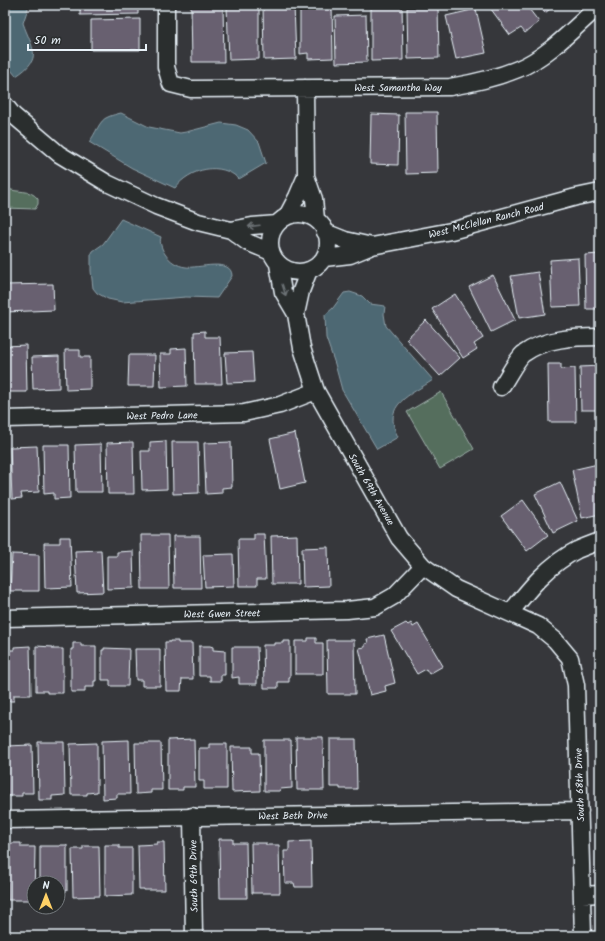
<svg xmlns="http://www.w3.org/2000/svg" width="605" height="941" viewBox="0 0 605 941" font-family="Kalam,sans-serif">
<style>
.green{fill:#556e5d;stroke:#9eb0aa}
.water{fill:#4e6873;stroke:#8c9fa8}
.building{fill:#686070;stroke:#e8f1f8}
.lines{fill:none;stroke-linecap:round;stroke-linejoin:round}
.street-casing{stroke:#e8f1f8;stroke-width:19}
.street{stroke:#2a2d2e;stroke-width:16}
.oneway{stroke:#6c7275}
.labels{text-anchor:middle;stroke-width:4;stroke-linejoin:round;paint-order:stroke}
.street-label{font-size:10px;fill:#e8f1f8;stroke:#2a2d2e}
</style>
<rect width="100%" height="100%" fill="#36373b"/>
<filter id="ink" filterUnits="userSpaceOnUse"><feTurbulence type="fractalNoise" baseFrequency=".025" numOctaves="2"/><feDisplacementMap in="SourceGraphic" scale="8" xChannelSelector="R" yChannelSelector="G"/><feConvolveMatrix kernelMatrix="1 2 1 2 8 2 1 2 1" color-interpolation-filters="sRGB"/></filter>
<g filter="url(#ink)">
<path class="green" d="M 6,188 C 18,194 30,188 38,199 L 38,204 L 35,209 L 5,208 L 5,190 Z
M 441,392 L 474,449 L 440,469 L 407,412 Z"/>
<path class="water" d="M 5,5 L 29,5 L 23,23 C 32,49 44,58 16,76 L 5,63 Z
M 121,113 L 149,127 L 180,133 L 186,132 L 221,123 L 236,125 L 248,130 L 259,142 L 266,163 L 239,179 C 221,161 190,168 175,188 L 132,168 L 89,142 C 96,134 99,120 108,117 C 112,115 117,114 121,113 Z
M 121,219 L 161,237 C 159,243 162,249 165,254 C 170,261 177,266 186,267 C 197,269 232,257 232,276 L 217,298 L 186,297 L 122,302 L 108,299 L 97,293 L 93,288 L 91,271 L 91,255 L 93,251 L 103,244 Z
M 350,292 L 362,296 L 370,304 L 385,306 L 384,314 L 386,326 L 433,380 C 411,395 381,404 398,437 L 377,449 L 342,390 L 335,364 L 326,338 L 325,315 L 333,308 L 344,293 Z"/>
<path class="building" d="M 80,5 L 138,5 L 138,14 L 80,15 Z
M 263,5 L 294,5 L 296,59 L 264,60 Z
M 371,5 L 402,5 L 403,60 L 371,61 Z
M 488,5 L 526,5 L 539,22 L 525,33 L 521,28 L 510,35 Z
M 538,5 L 555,5 L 545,13 Z
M 191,6 L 223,6 L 224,62 L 192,62 Z
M 227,6 L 259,6 L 259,59 L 229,60 Z
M 300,6 L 332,6 L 333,58 L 308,59 L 308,53 L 300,54 Z
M 407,8 L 438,8 L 439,58 L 408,59 Z
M 476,9 L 486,53 L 456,59 L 446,16 Z
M 366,15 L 367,62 L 336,63 L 335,16 Z
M 140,19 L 140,50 L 91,50 L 91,20 Z
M 405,112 L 437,112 L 438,173 L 406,174 Z
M 371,114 L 399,115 L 398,165 L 370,164 Z
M 600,254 L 600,309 L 586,309 L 585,255 Z
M 578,258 L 580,306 L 552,307 L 550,260 Z
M 538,272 L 545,314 L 519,318 L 511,276 Z
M 493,275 L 515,320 L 491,332 L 469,287 Z
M 53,284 L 54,310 L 5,312 L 5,285 Z
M 455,294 L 483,338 L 474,344 L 477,349 L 463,358 L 432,309 Z
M 426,320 L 460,358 L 440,376 L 406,339 Z
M 205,331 L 205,337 L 220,337 L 222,384 L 195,384 L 194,332 Z
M 26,345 L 27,392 L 5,392 L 5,346 Z
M 186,348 L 187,386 L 161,387 L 160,354 L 171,354 L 171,349 Z
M 65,350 L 80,350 L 80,357 L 90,357 L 90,389 L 66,390 Z
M 252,352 L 254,382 L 227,383 L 225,353 Z
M 129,355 L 155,355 L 154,386 L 128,386 Z
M 59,356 L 59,388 L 33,389 L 32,357 Z
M 548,364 L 561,364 L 561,369 L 575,368 L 576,422 L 549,422 Z
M 600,366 L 600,410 L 581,410 L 580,367 Z
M 295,433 L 305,483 L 280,489 L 270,439 Z
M 166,441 L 167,489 L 142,490 L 141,451 L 150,451 L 150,442 Z
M 133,442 L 134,494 L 108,494 L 107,443 Z
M 172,442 L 198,442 L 199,493 L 173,494 Z
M 231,442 L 232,487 L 222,488 L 222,493 L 206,494 L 204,443 Z
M 101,444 L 102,492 L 76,492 L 75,445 Z
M 43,445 L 69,445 L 70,498 L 54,499 L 54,493 L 44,494 Z
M 37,446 L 39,492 L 21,493 L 22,498 L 12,499 L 10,447 Z
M 598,464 L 600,471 L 600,514 L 582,518 L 572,470 Z
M 560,482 L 578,521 L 553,533 L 535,494 Z
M 523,500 L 548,535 L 527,551 L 501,516 Z
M 254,534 L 264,534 L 266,579 L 257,579 L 257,586 L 239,586 L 238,539 L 254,539 Z
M 141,535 L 168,535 L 169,589 L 142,589 Z
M 297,535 L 298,584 L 272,584 L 271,536 Z
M 173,536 L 200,536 L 201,588 L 174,588 Z
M 60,537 L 70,537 L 72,587 L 45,588 L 44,543 L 60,543 Z
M 328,547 L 329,586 L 303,587 L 302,548 Z
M 101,550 L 103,592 L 77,593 L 75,551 Z
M 133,551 L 134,588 L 107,589 L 107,556 L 117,556 L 117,552 Z
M 12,554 L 39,555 L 39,591 L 10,591 Z
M 233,554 L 234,586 L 205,587 L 203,555 Z
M 406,623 L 408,625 L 411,623 L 413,627 L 418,624 L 443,666 L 429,674 L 426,669 L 417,674 L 391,631 Z
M 384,635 L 395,683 L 385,686 L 386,691 L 370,695 L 359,648 L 365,647 L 365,644 L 368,643 L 367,639 Z
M 308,638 L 316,638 L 316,643 L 323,643 L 323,674 L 295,674 L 295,641 L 308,641 Z
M 327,640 L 354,640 L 355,694 L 328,694 Z
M 170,641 L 178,641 L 178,643 L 192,643 L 193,679 L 182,679 L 181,691 L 166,691 L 165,642 L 170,642 Z
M 283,641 L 290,641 L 290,677 L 289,677 L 289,682 L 278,682 L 278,688 L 264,688 L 263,645 L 274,645 L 274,643 L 283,643 Z
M 73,643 L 81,643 L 81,646 L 96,646 L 96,681 L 94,681 L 94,687 L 85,687 L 85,692 L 71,692 L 71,649 L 73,649 Z
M 30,646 L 31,695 L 14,695 L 14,701 L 5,701 L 5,650 L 14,650 L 14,647 Z
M 36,646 L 53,647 L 53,649 L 63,649 L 63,693 L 47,693 L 47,691 L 36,691 Z
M 199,646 L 210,646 L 213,647 L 213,650 L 225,651 L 225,675 L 221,675 L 221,681 L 210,681 L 210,676 L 199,676 Z
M 232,647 L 257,647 L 258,677 L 257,677 L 257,684 L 239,684 L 239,677 L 232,678 Z
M 104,648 L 129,649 L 128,686 L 110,686 L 110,680 L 102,680 L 102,650 L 104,650 Z
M 135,649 L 160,649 L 160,686 L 142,686 L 142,680 L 136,680 Z
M 296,737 L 323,737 L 324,790 L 297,790 Z
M 194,739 L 195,787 L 183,787 L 183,790 L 168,790 L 168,740 Z
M 330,739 L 356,739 L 357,789 L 340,789 L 340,787 L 330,787 Z
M 129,740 L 130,794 L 117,794 L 117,798 L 103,799 L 102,741 Z
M 264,740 L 291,740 L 292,788 L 280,789 L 280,791 L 264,791 Z
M 38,742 L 64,742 L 65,795 L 52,796 L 52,800 L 39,800 Z
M 97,743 L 97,792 L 87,793 L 87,795 L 71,795 L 70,744 Z
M 135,743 L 161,743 L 162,790 L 151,790 L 151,793 L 136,794 Z
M 209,744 L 227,744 L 227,789 L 204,789 L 204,781 L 199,781 L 199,748 L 209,748 Z
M 32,745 L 33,793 L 22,793 L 22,796 L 7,796 L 6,746 Z
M 231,747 L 252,747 L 252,753 L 259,753 L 260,791 L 232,792 Z
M 219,839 L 233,839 L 233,843 L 246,843 L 247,898 L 220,898 Z
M 311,841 L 312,887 L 295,887 L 294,883 L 285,883 L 284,851 L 289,851 L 289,842 Z
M 157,842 L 164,842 L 165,890 L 144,890 L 144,889 L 139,889 L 138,845 L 157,844 Z
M 7,843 L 21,843 L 21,847 L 35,847 L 34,900 L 8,900 Z
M 251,843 L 266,843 L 266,845 L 279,845 L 280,893 L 252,893 Z
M 60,845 L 67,845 L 67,891 L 58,891 L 58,883 L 40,883 L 40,846 L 60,846 Z
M 105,845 L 119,845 L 119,848 L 132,848 L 132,895 L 105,896 Z
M 83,846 L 99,846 L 100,896 L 73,897 L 72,849 L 83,849 Z"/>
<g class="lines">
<g class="street-casing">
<path id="street" d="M 166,5 L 166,67 L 171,84 L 191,89 L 450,87 C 474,83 496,78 518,69 C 548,57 576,26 600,5
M 305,88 L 306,176 L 314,199 L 316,219
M 5,105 L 13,115 L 59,154 L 107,183 L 156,206 L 198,222 L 231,230 L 247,242 L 271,252
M270 243a29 29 0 1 1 58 0a29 29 0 1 1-58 0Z
M 287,216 L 297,197 L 306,176
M 231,230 L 252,226 L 277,224
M 325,232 L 345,240 L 372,246
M 324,258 L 350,255 L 372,246 L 451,231 L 576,197 L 600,192
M 278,264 L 283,292 L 296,314 L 302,348 L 316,391 L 399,538 L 423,566 L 456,589 L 538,626 L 555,640 L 570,658 L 576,685 L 583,936
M 296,314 L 301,291 L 309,270
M 501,387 C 506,380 517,359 523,354 C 545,338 574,337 600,337
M 5,419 L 244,413 L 280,405 L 316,391
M 510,613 C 529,589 549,564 577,550 C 584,547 592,544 600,541
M 5,618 L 347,610 L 375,607 L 394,596 L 423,566
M 192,816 L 194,936
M 5,820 L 580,811
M 582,895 L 600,894"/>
</g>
<use href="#street" class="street"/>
</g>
<defs><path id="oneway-shaft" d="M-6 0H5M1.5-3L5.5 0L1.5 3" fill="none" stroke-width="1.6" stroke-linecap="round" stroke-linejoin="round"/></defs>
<g class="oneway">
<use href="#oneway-shaft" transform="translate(254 226) rotate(173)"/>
<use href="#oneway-shaft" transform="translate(284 290) rotate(72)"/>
</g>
</g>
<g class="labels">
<g class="street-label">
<text x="398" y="91">West Samantha Way</text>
<text transform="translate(486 220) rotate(-14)" y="4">West McClellan Ranch Road</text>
<text transform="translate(162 415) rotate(-1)" y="4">West Pedro Lane</text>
<text transform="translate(372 489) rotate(60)" y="4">South 69th Avenue</text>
<text transform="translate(222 613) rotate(-1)" y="4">West Gwen Street</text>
<text transform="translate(579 785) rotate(-92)" y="4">South 68th Drive</text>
<text transform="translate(293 815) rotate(-1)" y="4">West Beth Drive</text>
<text transform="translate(193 876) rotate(-91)" y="4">South 69th Drive</text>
</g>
</g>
<rect width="605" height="941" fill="none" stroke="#2a2d2e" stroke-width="20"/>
<rect x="10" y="10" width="585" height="921" fill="none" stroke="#e8f1f8" stroke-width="1.5" filter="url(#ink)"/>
<g transform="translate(46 895)"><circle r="19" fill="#2a2d2e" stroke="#767b7f"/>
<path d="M0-3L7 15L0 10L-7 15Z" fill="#ffd166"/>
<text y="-6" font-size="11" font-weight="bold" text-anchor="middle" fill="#e8f1f8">N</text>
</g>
<path d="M28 44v6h118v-6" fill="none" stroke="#e8f1f8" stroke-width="2"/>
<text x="34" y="44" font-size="12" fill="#e8f1f8" stroke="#2a2d2e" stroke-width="3" paint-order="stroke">50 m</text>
</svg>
